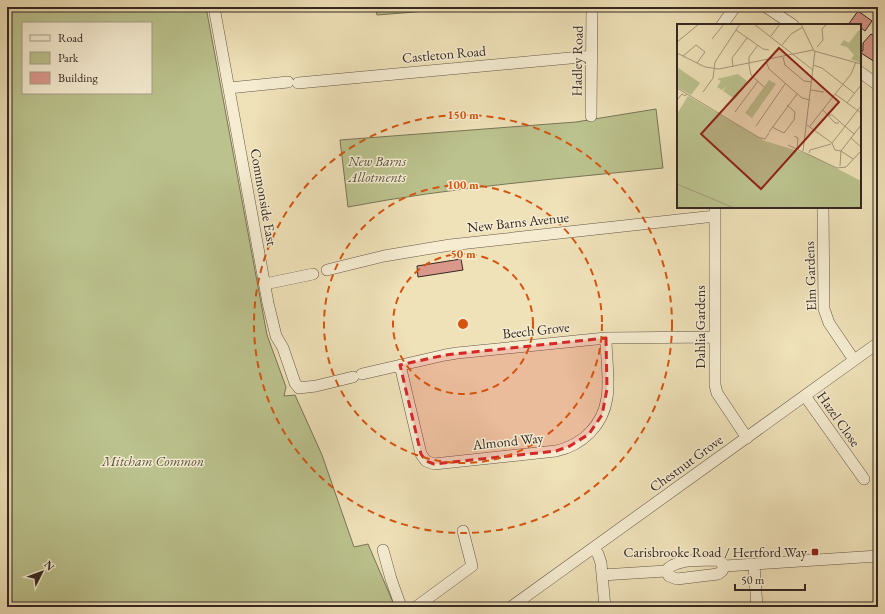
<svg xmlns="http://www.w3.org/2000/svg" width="885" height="614" viewBox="0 0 885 614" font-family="'EB Garamond',serif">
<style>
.green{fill:#bbc28d;stroke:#787558;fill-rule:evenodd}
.building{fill:#da988b;stroke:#352822}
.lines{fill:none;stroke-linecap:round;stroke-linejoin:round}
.minor-casing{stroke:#645648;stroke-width:12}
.minor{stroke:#f5ecd1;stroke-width:11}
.marked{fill:#d62828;fill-opacity:0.2;stroke:#d62828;stroke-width:3;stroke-dasharray:8 5;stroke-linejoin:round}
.ring{fill:none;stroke:#d6540e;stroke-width:2;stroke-dasharray:7 5}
.poi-dot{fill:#8f2418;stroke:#f5ecd1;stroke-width:1.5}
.labels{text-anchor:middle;stroke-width:3;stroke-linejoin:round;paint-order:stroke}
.street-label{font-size:14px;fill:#352822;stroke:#f5ecd1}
.park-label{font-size:14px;font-style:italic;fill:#564e3d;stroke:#f5ecd1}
.poi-label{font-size:14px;fill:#352822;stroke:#f5ecd1;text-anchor:end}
.inset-road{fill:none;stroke:#a5977c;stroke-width:1}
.view{fill:#8f2418;fill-opacity:0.15;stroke:#8f2418;stroke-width:2}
.inset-edge{fill:none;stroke:#352822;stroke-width:2}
.centre{fill:#d6540e;stroke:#f5ecd1;stroke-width:2}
.ring-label{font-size:12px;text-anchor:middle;font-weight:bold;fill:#d6540e;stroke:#f5ecd1;stroke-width:3;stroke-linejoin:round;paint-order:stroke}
</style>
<rect width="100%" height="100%" fill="#efe1b8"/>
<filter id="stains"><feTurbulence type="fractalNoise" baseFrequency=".005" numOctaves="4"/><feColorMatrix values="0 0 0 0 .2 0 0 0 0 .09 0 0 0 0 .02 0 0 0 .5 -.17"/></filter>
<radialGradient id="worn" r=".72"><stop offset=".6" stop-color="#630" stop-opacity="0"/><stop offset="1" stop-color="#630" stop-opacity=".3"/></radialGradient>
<path class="green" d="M 7,7 L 206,7 L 267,335 L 286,387 L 284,396 L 295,395 L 322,455 L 354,547 L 368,544 L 395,607 L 7,607 ZM 23,23 L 151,23 L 151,93 L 23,93 Z
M 375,7 L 477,7 L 377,15 Z
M 656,109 L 663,168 C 558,179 452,187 348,207 L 340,140 L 576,122 Z"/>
<path class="building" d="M 858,11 L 872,21 L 865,31 L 860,27 L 860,25 L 848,25 Z
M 871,34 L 878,39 L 878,64 L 861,53 L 863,50 L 863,43 Z
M 461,259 L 463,270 L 418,277 L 417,266 Z"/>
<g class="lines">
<g class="minor-casing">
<path id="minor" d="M 214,7 L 268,303 L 276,336 L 283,348 L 295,383 L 299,388 L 316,386 L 353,377
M 766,7 L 793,25
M 722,25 L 735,7
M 860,72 L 878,85
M 298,83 L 592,56
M 229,88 L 288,82
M 591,116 L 592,7
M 715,207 L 715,385 L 717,393 L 747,438
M 823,207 L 824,309 L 829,323 L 854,360
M 327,270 L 384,256 L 450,245 L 715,216
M 265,284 L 313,274
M 400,365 L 421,454 L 426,461 L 434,464 L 556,451 C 583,445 603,425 607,398 C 610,379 606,358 606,338
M 362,374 L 445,355 L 457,353 L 606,338 L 715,337
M 805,396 L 864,479
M 594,548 L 598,554 L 601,563 L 605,607
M 383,550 L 391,579 L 401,607
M 754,565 L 757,607
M 666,571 L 669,576 L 677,579 L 718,574 L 722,571 L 725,566
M 602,575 L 666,571 C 675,558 701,561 715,560 L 719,561 L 725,566 L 878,556
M 416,607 L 472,566 L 463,531
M 511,607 L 878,343"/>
</g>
<use href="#minor" class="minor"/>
</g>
<path class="marked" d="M 606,338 L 607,389 L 602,415 L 589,434 L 570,446 L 556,451 L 434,464 L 426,461 L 421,454 L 400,365 L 445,355 Z"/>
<g class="ring">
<circle cx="463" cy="324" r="70"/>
<circle cx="463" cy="324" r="139"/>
<circle cx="463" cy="324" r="209"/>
</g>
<rect class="poi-dot" x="811" y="548" width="8" height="8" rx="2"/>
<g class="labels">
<g class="street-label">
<text transform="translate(444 54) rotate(-5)" y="5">Castleton Road</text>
<text transform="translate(577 61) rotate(-89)" y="5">Hadley Road</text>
<text transform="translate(264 197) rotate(80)" y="5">Commonside East</text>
<text transform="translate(518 222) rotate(-6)" y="5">New Barns Avenue</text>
<text transform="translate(810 276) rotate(-92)" y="5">Elm Gardens</text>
<text transform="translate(700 327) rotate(-90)" y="5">Dahlia Gardens</text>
<text transform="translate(536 330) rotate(-6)" y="5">Beech Grove</text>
<text transform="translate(839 419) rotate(55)" y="5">Hazel Close</text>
<text transform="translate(508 441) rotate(-6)" y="5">Almond Way</text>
<text transform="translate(686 463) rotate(-36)" y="5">Chestnut Grove</text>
</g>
<g class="park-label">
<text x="377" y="166">New Barns<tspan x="377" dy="16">Allotments</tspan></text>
<text x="153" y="466">Mitcham Common</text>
</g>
<g class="poi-label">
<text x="807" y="557">Carisbrooke Road / Hertford Way</text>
</g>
</g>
<g transform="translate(677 24)">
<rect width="184" height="184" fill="#efe1b8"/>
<path d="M 182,6 L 184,7 L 184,39 L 174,35 L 177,31 L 170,23 L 163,21 L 167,16 L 172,19 ZM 0,43 L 23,59 L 14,71 L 0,63 ZM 61,50 L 71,58 L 58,75 L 46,67 L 49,62 L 45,66 L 40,63 L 44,57 L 40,55 ZM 92,56 L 99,60 L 75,94 L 68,89 ZM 11,72 L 88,117 L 134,131 L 184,157 L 184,184 L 0,184 L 0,90 Z" fill="#bbc28d"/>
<path class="inset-road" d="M 77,0 L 136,46M 124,0 L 137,27 L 184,40M 59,6 L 86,25 L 92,26M 94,12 L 103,0M 35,15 L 47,0M 0,18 L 22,0M 81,21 L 72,33 L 72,41 L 74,51 L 87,63M 105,21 L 114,10 L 126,3M 140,23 L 146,16 L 145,5 L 150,0M 0,29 L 28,43 L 42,45 L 136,26M 6,32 L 19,21 L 28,28 L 20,39M 106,33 L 108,41 L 127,57 L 135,58M 89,37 L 92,45 L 125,74 L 133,76M 136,41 L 145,44 L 177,69M 56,43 L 55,34 L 70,14M 0,64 L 81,113 L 88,115 L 92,109M 134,66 L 147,68M 26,68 L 36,54 L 38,38 L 63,0M 158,70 L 184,89M 0,76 L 5,70 L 8,72 L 10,70M 170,79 L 184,61M 146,86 L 158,99 L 162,99M 58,88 L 81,57M 152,91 L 155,91 L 177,110M 130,101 L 155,119 L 158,126 L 164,127 L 176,135M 79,102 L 108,60M 133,102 L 174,50 L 179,38M 95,103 L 107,109 L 117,96 L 118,88 L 110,81M 92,108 L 120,70M 117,112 L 121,114 L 120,125M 174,114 L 184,123M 155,119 L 184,82M 111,121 L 160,144 L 169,143 L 184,127M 126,127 L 138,27M 164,127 L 184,101M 132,129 L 133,126 L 154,120M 163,142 L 164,127M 0,160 L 57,184"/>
<path class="view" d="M 102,24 L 162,78 L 84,165 L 24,110 Z"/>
<rect width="184" height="184" class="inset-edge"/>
</g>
<circle cx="463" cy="324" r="6" class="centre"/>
<g class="ring-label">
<text x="463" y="119">150 m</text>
<text x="463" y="189">100 m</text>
<text x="463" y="258">50 m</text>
</g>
<rect width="885" height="614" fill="none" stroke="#efe1b8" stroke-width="24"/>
<rect x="8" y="8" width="869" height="598" fill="none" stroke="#352822" stroke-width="2"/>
<rect x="12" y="12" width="861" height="590" fill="none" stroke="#352822"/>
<rect x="22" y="22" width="130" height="72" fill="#f5ecd1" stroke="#a89e8b"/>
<rect x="30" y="35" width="20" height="6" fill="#f5ecd1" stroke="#a89e8b"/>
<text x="58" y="42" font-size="12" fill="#352822">Road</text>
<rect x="30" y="52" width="20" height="12" fill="#bbc28d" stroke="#a89e8b"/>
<text x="58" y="62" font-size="12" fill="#352822">Park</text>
<rect x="30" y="72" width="20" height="12" fill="#da988b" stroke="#a89e8b"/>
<text x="58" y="82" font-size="12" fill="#352822">Building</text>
<g transform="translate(42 572) rotate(48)" stroke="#f5ecd1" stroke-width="3" paint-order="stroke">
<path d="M0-3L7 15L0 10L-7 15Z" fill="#352822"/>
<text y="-6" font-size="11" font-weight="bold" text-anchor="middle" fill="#352822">N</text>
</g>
<path d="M735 584v6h70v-6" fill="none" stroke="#352822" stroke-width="2"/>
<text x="741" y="584" font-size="12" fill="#352822" stroke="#f5ecd1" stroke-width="3" paint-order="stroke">50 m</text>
<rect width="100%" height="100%" filter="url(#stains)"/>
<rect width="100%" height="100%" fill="url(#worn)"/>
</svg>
